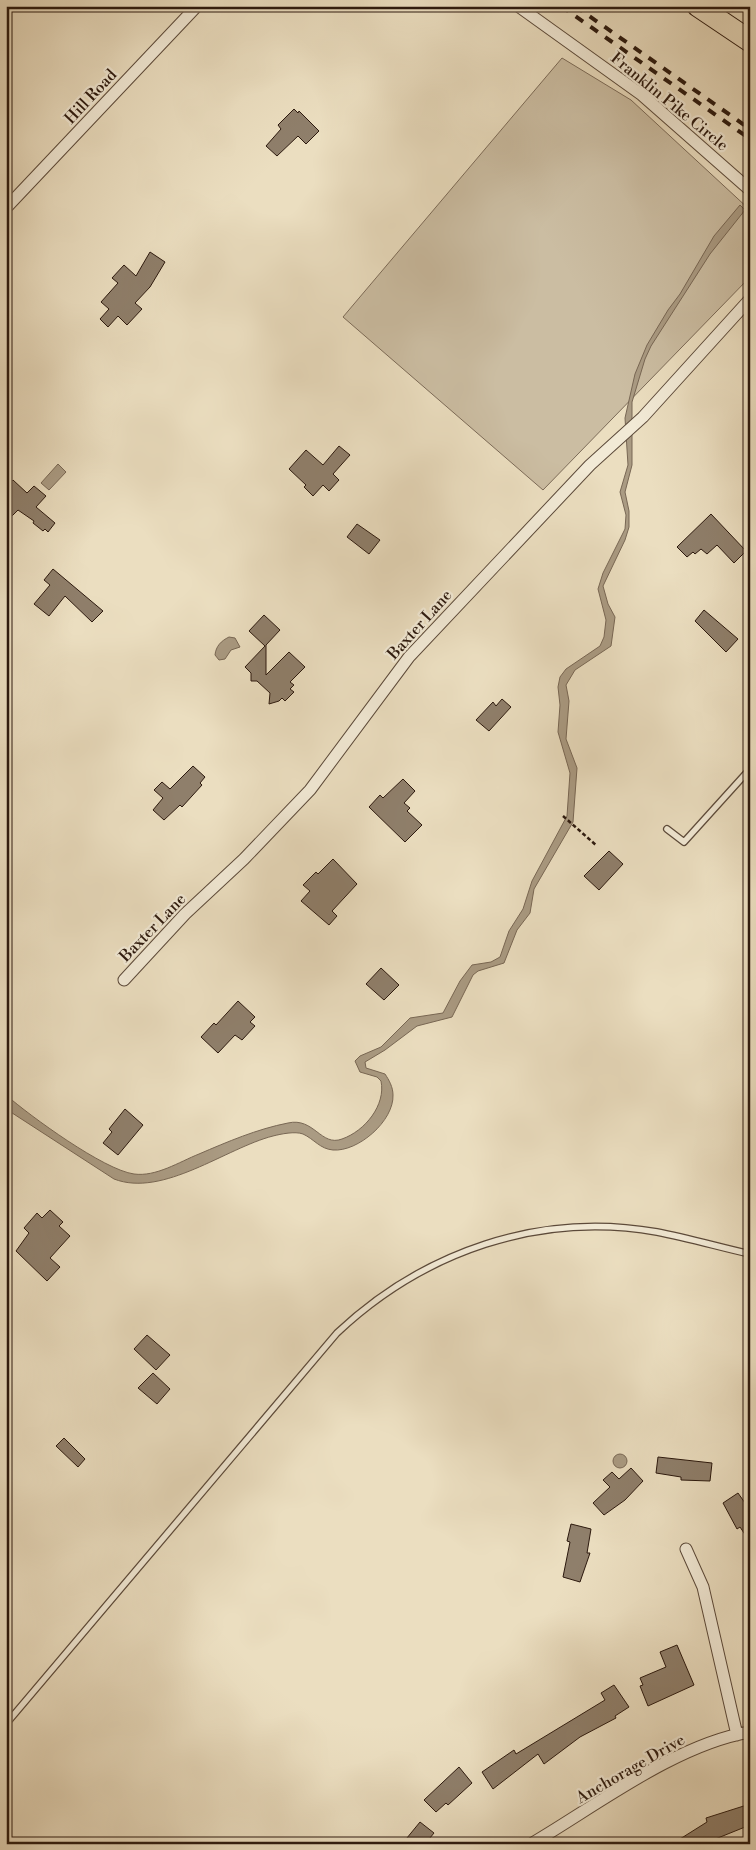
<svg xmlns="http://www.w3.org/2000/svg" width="756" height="1850" viewBox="0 0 756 1850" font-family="'Libre Bodoni',serif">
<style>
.green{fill:#cbbda2;stroke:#7c6b58}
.water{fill:#aa9b83;stroke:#786754}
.building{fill:#8f7f6b;stroke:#2c190e}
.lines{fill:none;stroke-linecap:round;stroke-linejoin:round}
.service-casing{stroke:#5c4a3a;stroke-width:8}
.minor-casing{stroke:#5c4a3a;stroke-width:13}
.motorway-casing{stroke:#2c190e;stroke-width:23}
.path{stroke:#2c190e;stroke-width:2.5;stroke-dasharray:4 2.5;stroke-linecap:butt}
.service{stroke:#f2ead6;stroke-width:5.5}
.minor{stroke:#f2ead6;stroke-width:11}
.motorway{stroke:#ebdec0;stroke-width:21}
.rail{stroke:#2c190e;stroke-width:4;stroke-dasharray:9 9;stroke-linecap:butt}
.labels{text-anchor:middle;stroke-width:4.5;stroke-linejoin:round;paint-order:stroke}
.street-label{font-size:16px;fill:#2c190e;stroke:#f2ead6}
</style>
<rect width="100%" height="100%" fill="#ebdec0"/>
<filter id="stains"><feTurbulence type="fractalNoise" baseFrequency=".004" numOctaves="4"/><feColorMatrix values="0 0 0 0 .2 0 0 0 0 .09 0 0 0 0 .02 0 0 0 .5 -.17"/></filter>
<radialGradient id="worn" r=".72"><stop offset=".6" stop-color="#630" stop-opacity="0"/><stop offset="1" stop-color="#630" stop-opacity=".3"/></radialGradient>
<path class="green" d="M 562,58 L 631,100 L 750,210 L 750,277 L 543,490 L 343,317 Z"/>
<path class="water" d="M 740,205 L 745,210 L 710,254 L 651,346 L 645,359 L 632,402 L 632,465 L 625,492 L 629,511 L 629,527 L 625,540 L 603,586 L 608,604 L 615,617 L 611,646 L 575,670 L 566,685 L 569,701 L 566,739 L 577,768 L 573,822 L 534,889 L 530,913 L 517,930 L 504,963 L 478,971 L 473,975 L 452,1017 L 417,1026 L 385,1050 L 365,1062 L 366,1068 L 385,1074 C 389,1080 393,1087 393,1095 C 394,1121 358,1152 333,1150 C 320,1149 314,1139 303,1134 C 295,1131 281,1134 273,1136 C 226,1148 163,1198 114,1179 L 6,1109 L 6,1095 C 30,1116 104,1170 134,1174 C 156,1177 179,1162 199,1154 C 227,1142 257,1129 288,1123 C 314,1117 321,1147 342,1139 C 365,1131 386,1105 381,1081 L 377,1077 L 360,1072 L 355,1061 L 360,1056 L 381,1047 L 410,1018 L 443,1013 L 460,981 L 472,965 L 491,962 L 500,957 L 509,931 L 523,909 L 532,881 L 567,816 L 570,773 L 558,732 L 560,705 L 558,687 L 560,677 L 566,669 L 600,646 L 604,637 L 606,620 L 598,589 L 603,573 L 625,529 L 626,515 L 620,492 L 628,465 L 625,418 L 635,374 L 647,345 L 668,310 L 680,294 L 714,236 Z
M 58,464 L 66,472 L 49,490 L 41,483 Z
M 229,637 L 235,638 L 240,647 L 231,650 L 225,659 L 219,660 L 215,655 C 216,646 221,641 229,637 Z
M613 1461a7 7 0 1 1 14 0a7 7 0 1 1-14 0Z"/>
<path class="building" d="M 294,109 L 298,113 L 299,111 L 319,131 L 306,144 L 298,136 L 277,156 L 266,146 L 281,129 L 278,125 Z
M 150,252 L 165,262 L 150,287 L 135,303 L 142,309 L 127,325 L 118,316 L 108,327 L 100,319 L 109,309 L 101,302 L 118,283 L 112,278 L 124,265 L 136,276 Z
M 339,446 L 350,455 L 333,474 L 339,480 L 329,491 L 323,485 L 313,496 L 304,487 L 306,485 L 289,469 L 306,450 L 323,465 Z
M 13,480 L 27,493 L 34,486 L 46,496 L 36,507 L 55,523 L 48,532 L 45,529 L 43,531 L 33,523 L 34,521 L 18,510 L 6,522 L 6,487 Z
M 711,514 L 746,551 L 734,563 L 717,545 L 707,554 L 701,549 L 695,554 L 693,552 L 687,557 L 677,547 Z
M 357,524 L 380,540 L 369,554 L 347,537 Z
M 53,569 L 103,611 L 92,622 L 65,596 L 49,616 L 34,604 L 50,585 L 44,580 Z
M 704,610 L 738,639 L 726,652 L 695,621 Z
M 264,615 L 280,630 L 266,645 L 266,675 L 289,652 L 305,667 L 290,682 L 294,685 L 290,689 L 294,692 L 285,701 L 282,698 L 279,701 L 269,704 L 270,693 L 257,681 L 251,681 L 251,673 L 245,667 L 265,646 L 249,631 Z
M 502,699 L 511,707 L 489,731 L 476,720 L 493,702 L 496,706 Z
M 193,766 L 205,777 L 200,783 L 202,785 L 182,807 L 180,805 L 164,820 L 153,810 L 163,798 L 154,790 L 162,782 L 170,789 Z
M 403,779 L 415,791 L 404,803 L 410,808 L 407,811 L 422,825 L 405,842 L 369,807 L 380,795 L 383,798 Z
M 609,851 L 623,864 L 599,890 L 584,876 Z
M 333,859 L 357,884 L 332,911 L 337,916 L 329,925 L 301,901 L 310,891 L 303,885 L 316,872 L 318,874 Z
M 381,968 L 399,985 L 384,1000 L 366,984 Z
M 238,1001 L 255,1017 L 250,1022 L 255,1026 L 242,1040 L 235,1035 L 218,1053 L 201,1037 L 214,1023 L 216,1025 Z
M 125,1109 L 143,1125 L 118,1155 L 103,1143 L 112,1132 L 109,1129 Z
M 50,1210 L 63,1222 L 59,1226 L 70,1236 L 50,1258 L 60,1267 L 47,1281 L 16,1251 L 29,1233 L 24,1228 L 37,1213 L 42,1218 Z
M 147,1335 L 170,1355 L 156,1370 L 134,1349 Z
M 153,1373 L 170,1389 L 157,1404 L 138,1388 Z
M 64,1438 L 85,1459 L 78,1467 L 56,1446 Z
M 658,1457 L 712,1463 L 710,1481 L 681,1480 L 681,1477 L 656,1473 Z
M 631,1468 L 643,1481 L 625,1500 L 604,1515 L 593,1503 L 610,1487 L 603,1480 L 612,1472 L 619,1479 Z
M 738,1493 L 750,1510 L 750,1542 L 740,1527 L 737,1529 L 723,1503 Z
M 571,1524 L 591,1529 L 587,1553 L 590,1553 L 580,1582 L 563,1577 L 570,1542 L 567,1541 Z
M 677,1645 L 694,1685 L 648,1706 L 640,1686 L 643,1685 L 640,1678 L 666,1667 L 660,1652 Z
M 614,1685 L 629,1707 L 615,1716 L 616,1718 L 580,1737 L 544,1764 L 538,1754 L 493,1789 L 482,1772 L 514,1750 L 516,1754 L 605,1700 L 601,1693 Z
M 459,1767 L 472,1783 L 448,1805 L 446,1803 L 436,1812 L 424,1800 Z
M 750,1804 L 750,1825 L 703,1844 L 672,1844 L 707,1822 L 706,1818 Z
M 420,1822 L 434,1833 L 425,1844 L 402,1844 Z"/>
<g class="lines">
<g class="service-casing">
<path id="service" d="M 667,829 L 684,842 L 750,769
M 6,1724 L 337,1333 C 423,1252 539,1211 657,1232 C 688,1238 719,1247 750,1254"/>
</g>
<g class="minor-casing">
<path id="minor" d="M 518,6 L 642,95 L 750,190
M 6,208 L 197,6
M 124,980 L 185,914 L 244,859 L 310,790 L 409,657 L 590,465 L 643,417 L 750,299
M 686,1549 L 703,1587 L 737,1735
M 531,1844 C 596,1806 676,1744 750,1732"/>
</g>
<g class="motorway-casing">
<path id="motorway" d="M 698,6 L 750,41"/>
</g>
<path class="path" d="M 563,816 L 597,846"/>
<use href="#service" class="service"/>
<use href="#minor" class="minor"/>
<use href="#motorway" class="motorway"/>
<path class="rail" d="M 561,6 L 750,139
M 575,6 L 750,129"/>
</g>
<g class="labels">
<g class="street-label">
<text transform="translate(90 96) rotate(-47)" y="6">Hill Road</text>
<text transform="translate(670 101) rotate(39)" y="6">Franklin Pike Circle</text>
<text transform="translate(419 624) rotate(-48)" y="6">Baxter Lane</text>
<text transform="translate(152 927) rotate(-46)" y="6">Baxter Lane</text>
<text transform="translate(630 1768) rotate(-30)" y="6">Anchorage Drive</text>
</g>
</g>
<rect width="756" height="1850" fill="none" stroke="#ebdec0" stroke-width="25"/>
<rect x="8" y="8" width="741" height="1835" fill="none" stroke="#2c190e" stroke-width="2.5"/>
<rect x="12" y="12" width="731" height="1825" fill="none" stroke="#2c190e"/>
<rect width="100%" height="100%" filter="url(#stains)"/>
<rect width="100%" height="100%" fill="url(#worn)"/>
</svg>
